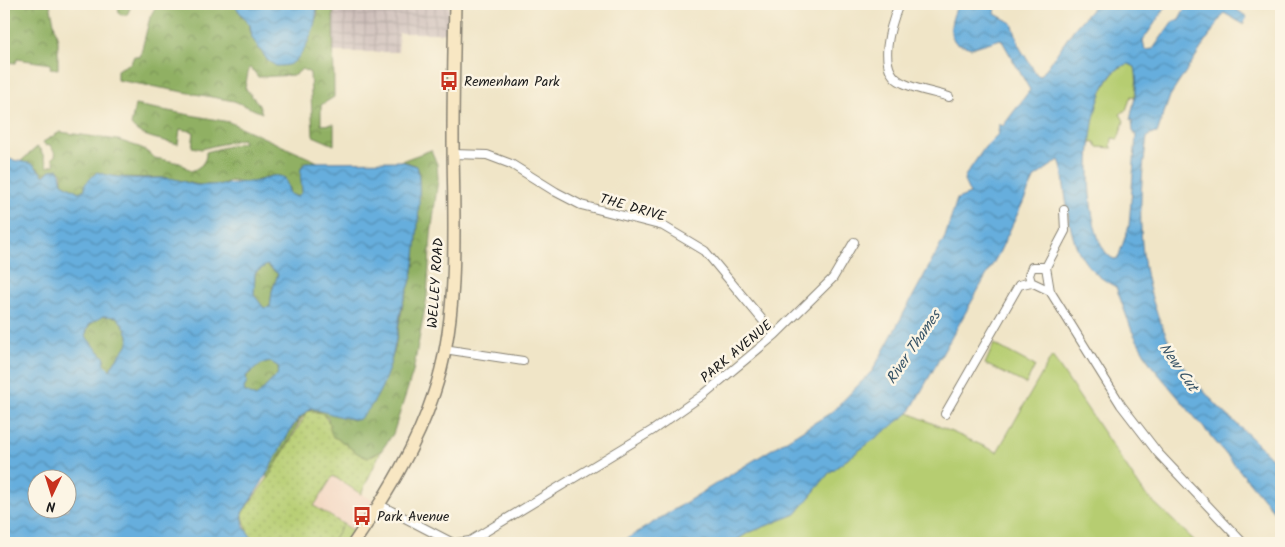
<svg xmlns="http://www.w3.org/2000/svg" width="1285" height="547" viewBox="0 0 1285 547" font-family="Kalam,sans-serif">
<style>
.built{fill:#f3d4bf}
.industrial{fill:url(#industrial-grid)}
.grass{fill:#b6cd71;stroke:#697446}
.forest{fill:url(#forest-crowns);stroke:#566640}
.garden{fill:url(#garden-dots);stroke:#697446}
.water{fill:url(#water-waves);stroke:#41657c;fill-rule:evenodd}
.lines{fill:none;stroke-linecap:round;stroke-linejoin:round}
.street-casing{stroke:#868072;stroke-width:10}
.secondary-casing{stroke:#868072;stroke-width:14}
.street{stroke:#fff;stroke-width:8}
.secondary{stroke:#f8e7c3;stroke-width:11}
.labels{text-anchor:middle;stroke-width:5;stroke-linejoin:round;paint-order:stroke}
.poi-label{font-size:14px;fill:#1c1c1c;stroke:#fcf5e5;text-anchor:start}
.street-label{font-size:14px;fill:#1c1c1c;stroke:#fcf5e5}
.water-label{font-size:15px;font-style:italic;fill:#3a5669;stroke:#fcf5e5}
</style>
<defs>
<pattern id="industrial-grid" width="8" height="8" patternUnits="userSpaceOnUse" patternTransform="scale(1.25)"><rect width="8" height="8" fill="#cfc0bb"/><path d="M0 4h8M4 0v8" fill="none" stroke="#b1a4a0"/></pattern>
<pattern id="forest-crowns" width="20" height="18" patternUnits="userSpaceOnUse" patternTransform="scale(1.25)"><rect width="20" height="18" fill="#90b063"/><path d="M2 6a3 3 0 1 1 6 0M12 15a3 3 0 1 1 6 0" fill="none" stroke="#758e51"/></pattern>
<pattern id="garden-dots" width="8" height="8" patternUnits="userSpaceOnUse" patternTransform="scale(1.25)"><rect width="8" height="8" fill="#b6cd71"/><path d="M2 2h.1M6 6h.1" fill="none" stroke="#9caf61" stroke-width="1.8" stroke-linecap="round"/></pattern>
<pattern id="water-waves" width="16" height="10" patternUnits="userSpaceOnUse" patternTransform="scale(1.25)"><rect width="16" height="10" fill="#66aedd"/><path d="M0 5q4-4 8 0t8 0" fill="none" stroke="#538db2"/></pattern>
</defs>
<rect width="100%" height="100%" fill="#fcf5e5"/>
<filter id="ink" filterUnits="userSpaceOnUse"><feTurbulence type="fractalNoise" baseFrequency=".02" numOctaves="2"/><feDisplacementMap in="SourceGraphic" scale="10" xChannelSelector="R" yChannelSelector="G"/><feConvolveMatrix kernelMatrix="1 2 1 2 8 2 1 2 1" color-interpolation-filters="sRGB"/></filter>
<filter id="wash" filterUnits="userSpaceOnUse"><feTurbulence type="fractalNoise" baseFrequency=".0096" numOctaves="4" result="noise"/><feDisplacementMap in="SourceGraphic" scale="20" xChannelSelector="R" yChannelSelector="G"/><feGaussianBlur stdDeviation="1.12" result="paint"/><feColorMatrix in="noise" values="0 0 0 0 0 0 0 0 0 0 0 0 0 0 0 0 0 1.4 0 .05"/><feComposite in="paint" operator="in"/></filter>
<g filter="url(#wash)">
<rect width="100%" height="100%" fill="#f0e5c7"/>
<path class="built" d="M 333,475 L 378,504 L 359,534 L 314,506 Z"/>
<path class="industrial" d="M 333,4 L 449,4 L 449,33 L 399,33 L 398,52 L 332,52 Z"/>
<path class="grass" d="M 1129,64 L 1135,67 L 1137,77 L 1135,97 L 1131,96 L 1126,110 L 1120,114 L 1124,121 L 1118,139 L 1112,138 L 1111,146 L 1113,148 L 1097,147 L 1095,143 L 1089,142 C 1091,121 1103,68 1129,64 Z
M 994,344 L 1035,366 L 1026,384 L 985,364 Z
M 1052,356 L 1144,493 L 1197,543 L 732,543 L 748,533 L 796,514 L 829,473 L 909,413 L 997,452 Z
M 343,524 L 359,534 L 354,543 L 331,543 Z"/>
<path class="forest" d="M 4,4 L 12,7 L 17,4 L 50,4 L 58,41 L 58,69 L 50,68 L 51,64 L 17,59 L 16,63 L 4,62 Z
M 118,4 L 132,4 L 127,15 L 119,14 Z
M 157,4 L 233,4 L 250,25 L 250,32 L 276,66 L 294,62 L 318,14 L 316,4 L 333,4 L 334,97 L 321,105 L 321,125 L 334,124 L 334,145 L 313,136 L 310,73 L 302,69 L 295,75 L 258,77 L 252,69 L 249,68 L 245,88 L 258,103 L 262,113 L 234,101 L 117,80 L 117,70 L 131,63 L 134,56 L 140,57 L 150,17 Z
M 135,105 L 229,122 L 318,162 C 292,162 303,175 302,192 L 297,197 L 290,194 L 288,185 L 269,176 L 251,183 L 231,181 L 219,185 L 199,185 L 167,178 L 111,177 L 97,172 L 85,189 L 79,192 L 62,183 L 62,172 L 48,171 L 44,176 L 38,168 L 20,162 L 37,147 L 41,150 L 48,167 L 55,164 L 52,158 L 56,155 L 50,145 L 46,146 L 43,142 L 60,132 L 118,140 L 142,148 L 155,158 L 180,163 L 191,171 C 200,168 207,161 206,152 L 244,142 L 242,139 L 201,149 L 192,147 L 194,132 L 180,129 L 178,144 C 164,140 140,138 131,125 Z
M 431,150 L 437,164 L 438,179 L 431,235 L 427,297 L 413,372 L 393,434 L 381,451 L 368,458 C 351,453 348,442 333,437 L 329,430 L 328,418 C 317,409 311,408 301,419 L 268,478 L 266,476 C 278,452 289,429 307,410 L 317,408 L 353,420 L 384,382 L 395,348 L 403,303 L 412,277 L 415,258 L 419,171 L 415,165 L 401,161 Z
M 266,265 L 278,274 L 272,291 L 270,307 L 264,308 L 254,295 L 255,273 Z
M 103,316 L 117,317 C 142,348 121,344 110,370 L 103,363 L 105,358 L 85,336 L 89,325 Z
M 271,362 L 279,367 L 277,375 L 256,397 L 245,392 L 244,388 L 247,383 L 246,376 L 261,364 Z"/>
<path class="garden" d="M 308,411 L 322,413 L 330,424 L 330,430 L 333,437 C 348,442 351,453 368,458 L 381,451 L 361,494 L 333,476 L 314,506 L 343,524 L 331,543 L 255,543 L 249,537 L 242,513 L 268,478 Z"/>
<path class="water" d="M 233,4 L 316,4 C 319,20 307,50 295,61 C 289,66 283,66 276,66 L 268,61 L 252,38 L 250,25 Z
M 958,4 L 996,4 L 995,14 L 1012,23 L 1020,48 L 1037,75 L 1041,76 L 1074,29 L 1096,4 L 1168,4 L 1143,40 L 1145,50 L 1153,49 L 1172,22 L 1179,19 L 1187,4 L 1229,4 L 1247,17 L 1243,24 L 1224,13 L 1170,96 L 1157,133 L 1150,134 L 1147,138 C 1133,229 1139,315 1200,387 C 1225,416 1256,439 1281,468 L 1281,520 L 1151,365 L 1132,331 L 1116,287 C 1071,264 1071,231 1064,186 C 1063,178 1063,168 1059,160 L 1035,177 L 999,253 L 909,413 L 829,473 L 796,514 L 748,533 L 732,543 L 620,543 L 832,412 L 873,370 L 945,237 L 957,199 L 970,194 L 964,181 L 965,176 L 985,147 L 998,134 L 999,124 L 1003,126 L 1030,90 L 1001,39 L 971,48 L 956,43 C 946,31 953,16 958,4 ZM 1129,64 L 1135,67 C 1139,85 1134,102 1130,120 L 1132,120 L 1133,131 L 1136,136 L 1129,226 L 1118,258 L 1114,259 C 1079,246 1078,72 1129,64 Z
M 4,158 L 33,164 L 44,176 L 50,170 L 59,169 L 62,183 L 79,192 L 85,189 L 85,184 L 97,172 C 120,180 142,178 166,178 C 176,178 186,183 196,185 C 212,186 232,183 249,182 C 264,182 271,171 285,178 L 290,194 L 297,197 L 302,192 C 302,181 296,168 307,162 L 401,161 L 417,166 C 423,180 416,259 412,276 C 410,286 405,295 402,305 C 397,330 395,355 385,379 C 380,393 370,411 358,420 L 341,417 L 311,408 L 298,419 L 291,429 L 261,484 L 242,513 L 244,527 L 256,543 L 4,543 ZM 267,265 L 278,274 L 272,291 L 270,307 L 264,308 L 254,295 L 255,273 ZM 103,316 L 117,317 C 141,347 122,344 110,370 L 103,363 L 105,358 L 85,336 L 89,325 ZM 271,362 L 279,367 L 277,375 L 256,397 L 245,392 L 244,388 L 247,383 L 246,376 L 261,364 ZM 38,480 L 68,480 L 68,510 L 38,510 Z"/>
</g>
<g filter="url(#ink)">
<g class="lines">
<g class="street-casing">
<path id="street" d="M 899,4 C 891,24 875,71 903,83 C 917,90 934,92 949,97
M 453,154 L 487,155 L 511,164 L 556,192 L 581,205 L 663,226 L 685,239 L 705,251 L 775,335
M 1031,282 L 1029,275 L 1032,267 L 1046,267
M 1050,291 L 1046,267 L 1065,231 L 1064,210
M 444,349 L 523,361
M 945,414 L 1019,285 L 1031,282 L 1050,291 L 1121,405 L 1158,453 L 1243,543
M 378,504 L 453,543
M 456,543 L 470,541 L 653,430 L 703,395 L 775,335 L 833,278 L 854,242"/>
</g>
<g class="secondary-casing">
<path id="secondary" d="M 354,543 C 385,497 417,446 434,393 C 461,314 453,218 453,137 C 453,92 454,48 455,4"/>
</g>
<use href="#street" class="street"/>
<use href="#secondary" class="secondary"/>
</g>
</g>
<defs>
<g id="bus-bare" transform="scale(1.5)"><path d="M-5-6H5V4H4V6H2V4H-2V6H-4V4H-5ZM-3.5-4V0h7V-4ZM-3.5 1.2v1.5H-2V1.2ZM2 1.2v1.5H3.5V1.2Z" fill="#c8321e" stroke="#fcf5e5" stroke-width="2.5" paint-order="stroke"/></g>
</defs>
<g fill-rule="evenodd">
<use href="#bus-bare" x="449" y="81"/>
<use href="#bus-bare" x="362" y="516"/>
</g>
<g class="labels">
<g class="poi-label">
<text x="464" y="86">Remenham Park</text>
<text x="377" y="521">Park Avenue</text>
</g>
<g class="street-label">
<text transform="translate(633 207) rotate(16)" y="5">THE DRIVE</text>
<text transform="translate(435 283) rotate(-86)" y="5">WELLEY ROAD</text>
<text transform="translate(736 351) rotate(-40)" y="5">PARK AVENUE</text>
</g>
<g class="water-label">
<text transform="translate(913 347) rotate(-56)" y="5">River Thames</text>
<text transform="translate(1179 367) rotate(55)" y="5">New Cut</text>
</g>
</g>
<rect width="1285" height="547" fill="none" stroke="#fcf5e5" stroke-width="20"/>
<g transform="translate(52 494) rotate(184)"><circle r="24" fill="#fcf5e5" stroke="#a29e95"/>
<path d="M0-4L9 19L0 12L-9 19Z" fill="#c8321e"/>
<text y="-8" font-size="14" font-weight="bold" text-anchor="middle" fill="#1c1c1c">N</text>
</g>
</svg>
